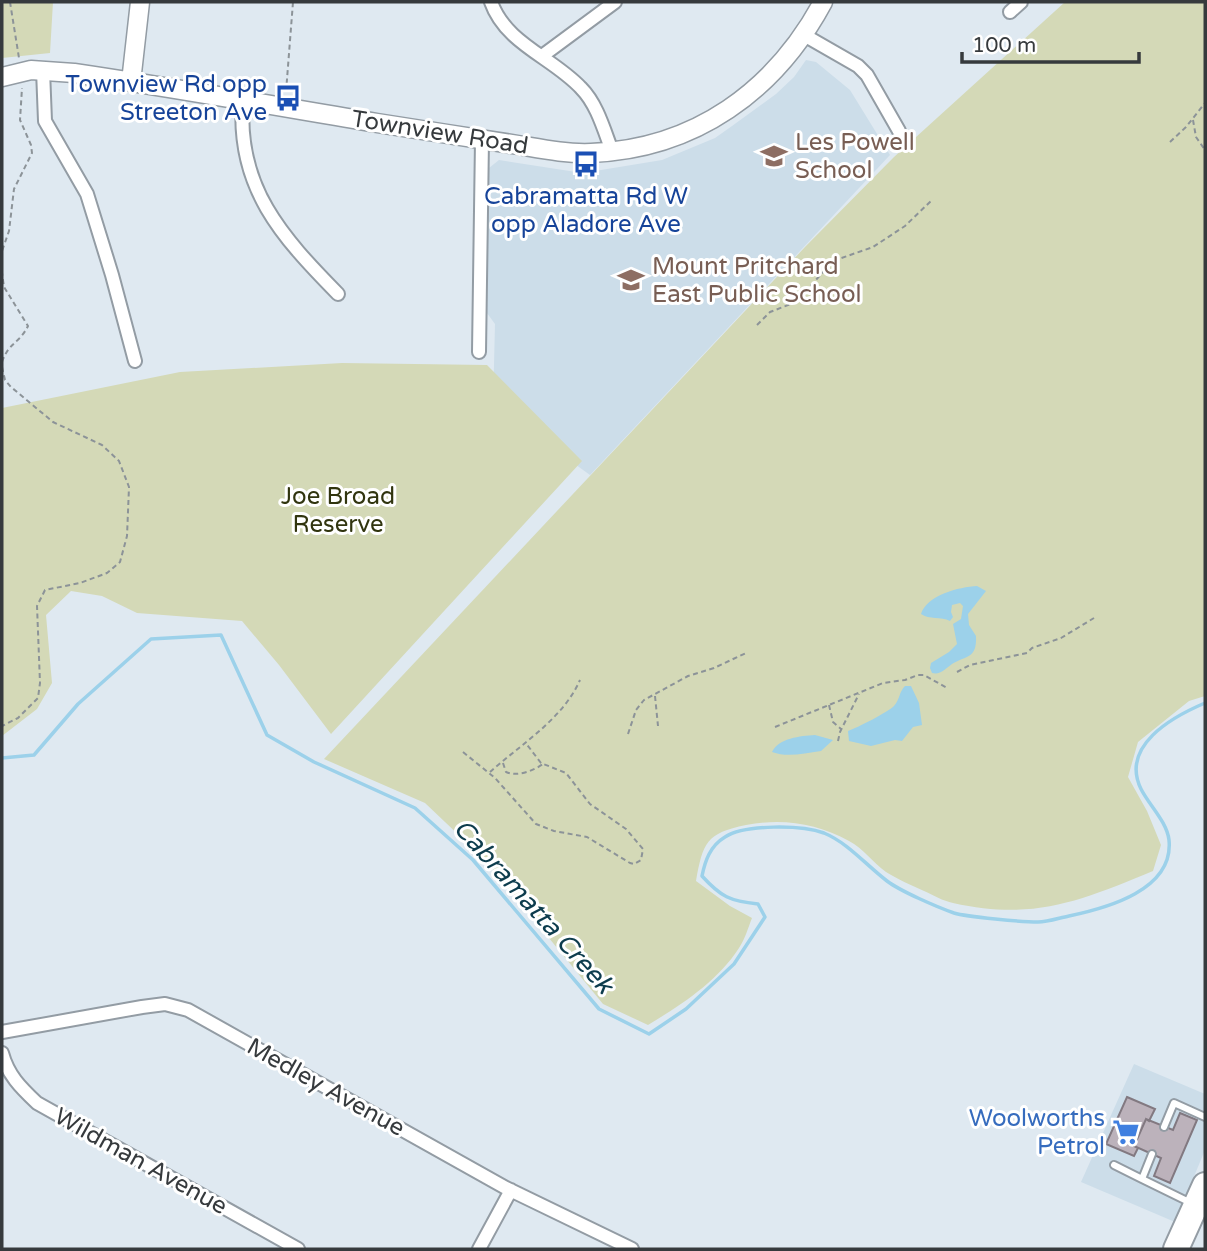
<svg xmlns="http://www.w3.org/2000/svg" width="1207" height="1251" viewBox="0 0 1207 1251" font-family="'Varela Round',sans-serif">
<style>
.built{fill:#ccdde9}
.green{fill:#d4d9b7}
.water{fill:#9cd1ea}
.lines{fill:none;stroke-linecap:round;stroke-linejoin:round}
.stream{stroke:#9cd1ea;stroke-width:3.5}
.building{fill:#bcb2bb;stroke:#827981;stroke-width:2}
.lane-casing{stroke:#939ca4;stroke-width:10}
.street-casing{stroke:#939ca4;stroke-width:16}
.secondary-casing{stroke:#939ca4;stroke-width:21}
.highway-casing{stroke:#939ca4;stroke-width:28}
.path{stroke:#8c9398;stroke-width:2;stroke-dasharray:5 3.5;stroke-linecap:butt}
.lane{stroke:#fff;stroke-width:6}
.street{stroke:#fff;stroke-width:12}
.secondary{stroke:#fff;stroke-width:18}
.highway{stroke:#fff;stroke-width:24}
.labels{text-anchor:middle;stroke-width:6;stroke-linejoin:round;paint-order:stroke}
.transit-label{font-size:24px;fill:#164399;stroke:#fff;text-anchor:end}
.street-label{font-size:24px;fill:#363a3d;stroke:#fff}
.education-label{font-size:24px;fill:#785e54;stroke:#fff;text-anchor:start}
.park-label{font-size:24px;fill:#31350f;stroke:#fff}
.shop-label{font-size:24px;fill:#366cbe;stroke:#fff;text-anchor:end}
.water-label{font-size:26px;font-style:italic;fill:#0d3c4d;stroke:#fff}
</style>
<rect width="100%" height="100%" fill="#dfe9f1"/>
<path class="built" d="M 806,60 L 816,62 L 850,90 L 890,155 L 590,475 L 493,405 L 495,324 L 487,313 L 489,168 L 499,160 L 576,172 L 601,170 L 662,160 L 715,138 L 732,126 L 776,94 L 794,77 Z
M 1134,1064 L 1205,1094 L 1205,1150 L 1175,1222 L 1081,1182 Z"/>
<path class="green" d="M 2,2 L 53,2 L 50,53 L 2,58 Z
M 1065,2 L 1205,2 L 1205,696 L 1189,701 L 1138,742 L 1128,777 L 1147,811 L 1161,845 L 1153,871 C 1080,901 1034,921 953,903 C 943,901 933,895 924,891 C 911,885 897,879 886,872 C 873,863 863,848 849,841 C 817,823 782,818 746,825 C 706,833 703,843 696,881 L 730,906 L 752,918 C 748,928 745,939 739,948 C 717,982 681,1005 648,1025 L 603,1004 L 485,860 L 425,803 L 324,759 L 805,247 L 894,157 Z
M 342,363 L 487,365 L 582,461 L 331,734 L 279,665 L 242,621 L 137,613 L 102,596 L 71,591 L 46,615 L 52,683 L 37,709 L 2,736 L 2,408 L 180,372 Z"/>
<path class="water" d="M 977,586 L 986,591 L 968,614 L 969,625 L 976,636 C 977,659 967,655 952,664 C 945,669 941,675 932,673 L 930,668 L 931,663 L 949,652 L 957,644 L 953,624 L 961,619 L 963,606 L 960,603 L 952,605 L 951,612 L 953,617 L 950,621 C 941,616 929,620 921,614 C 927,595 959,587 977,586 Z
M 905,686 L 911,686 L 919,703 L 922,725 L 913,727 L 902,741 L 895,740 L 871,746 L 849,741 L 848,731 C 857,728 888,712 894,706 C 900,699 899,692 905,686 Z
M 815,735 L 833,740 L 821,751 C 804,753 788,758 772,752 C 779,738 800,736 815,735 Z"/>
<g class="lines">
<path class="stream" d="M 2,758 L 34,755 L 78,704 L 151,639 L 221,635 L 267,735 L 314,762 L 415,808 L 473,860 L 599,1009 L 649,1034 L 686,1009 L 734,964 L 765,917 L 758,904 C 730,901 721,897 702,876 C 705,861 710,846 725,837 C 745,824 802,825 824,833 C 848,843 866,865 887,881 C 900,891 937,907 954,913 C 967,917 1023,922 1038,922 C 1048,922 1059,918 1069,916 C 1107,908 1174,890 1169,840 C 1167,822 1149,805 1141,789 C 1120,746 1172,717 1205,703"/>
</g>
<path class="building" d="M 1127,1097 L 1155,1109 L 1149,1121 L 1146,1119 L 1134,1146 L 1138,1148 L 1134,1156 L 1106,1144 Z
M 1180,1113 L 1197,1120 L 1170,1183 L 1154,1176 L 1161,1158 L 1134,1146 L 1146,1119 L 1173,1130 Z"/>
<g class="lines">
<g class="lane-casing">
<path id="lane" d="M 1164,1127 L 1174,1103 L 1205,1117
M 1152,1154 L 1142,1179 L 1191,1203
M 1114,1165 L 1142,1179"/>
</g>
<g class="street-casing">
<path id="street" d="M 491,2 C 506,44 552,57 581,88 C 597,104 604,130 612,151
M 1010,12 L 1021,2
M 804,35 L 858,66 L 867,75 L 899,131
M 542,56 L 615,2
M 43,70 L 45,121 L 87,194 L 112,275 L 135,361
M 243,101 C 236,187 282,237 338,294
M 479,352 L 482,140
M 2,1032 L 142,1007 L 165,1004 L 188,1010 L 506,1188 L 632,1249
M 2,1053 C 8,1075 20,1087 37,1103 L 298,1249
M 479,1249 L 511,1190"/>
</g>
<g class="secondary-casing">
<path id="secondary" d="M 2,77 L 31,70 L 74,73 C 175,88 276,106 377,123 C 424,130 471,138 518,145 C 542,149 566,154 591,153 C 695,149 775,91 823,2
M 131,82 L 140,2"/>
</g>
<g class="highway-casing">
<path id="highway" d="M 1176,1249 L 1205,1185"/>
</g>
<path class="path" d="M 10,2 L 19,58
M 286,92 L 293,2
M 1193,120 L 1196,137 L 1205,150
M 1170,142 L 1186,127 L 1205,103
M 757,325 L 770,312 L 796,302 L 833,261 L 873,247 L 905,226 L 933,199
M 2,362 C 9,342 19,344 28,326 L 4,287 L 2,273 L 2,251 L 9,231 L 14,189 L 32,153 L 31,145 L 20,120 L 22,88
M 2,367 L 5,380 L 11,387 L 53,422 L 102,445 L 119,461 L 129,487 L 127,536 L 120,562 L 107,573 L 80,583 L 45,590 L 37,606 L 40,683 L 38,698 L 18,718 L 2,726
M 957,672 L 970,665 L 1027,653 L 1032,648 L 1061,638 L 1094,618
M 655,696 L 658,726
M 829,705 L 833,722 L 841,729
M 775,727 L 883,683 L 905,680 L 918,675 L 924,675 L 947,688
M 628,734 L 636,710 L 644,700 L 688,676 L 714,668 L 746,653
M 838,741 L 840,732 L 859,694
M 463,752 L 495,778 L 536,824 L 554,831 L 587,837 L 630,863 L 634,864 L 641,860 L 643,849 L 626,829 L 590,804 L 566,773 L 541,763 L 525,742
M 503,763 L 506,772 C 517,777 533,771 543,764
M 490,772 C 520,745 563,719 580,680"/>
<use href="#lane" class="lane"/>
<use href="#street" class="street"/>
<use href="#secondary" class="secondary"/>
<use href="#highway" class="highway"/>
</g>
<defs>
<g id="bus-bare" transform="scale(2.1)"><path d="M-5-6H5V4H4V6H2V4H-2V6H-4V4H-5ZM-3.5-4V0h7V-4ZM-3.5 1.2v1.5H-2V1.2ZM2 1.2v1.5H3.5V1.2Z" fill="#1a4fb4" stroke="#fff" stroke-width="2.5" paint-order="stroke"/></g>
<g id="school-bare" transform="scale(2.1)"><path d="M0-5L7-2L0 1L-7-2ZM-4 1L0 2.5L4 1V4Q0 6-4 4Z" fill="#8d6e63" stroke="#fff" stroke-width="2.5" paint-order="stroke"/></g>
<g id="supermarket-bare" transform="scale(2.1)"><path d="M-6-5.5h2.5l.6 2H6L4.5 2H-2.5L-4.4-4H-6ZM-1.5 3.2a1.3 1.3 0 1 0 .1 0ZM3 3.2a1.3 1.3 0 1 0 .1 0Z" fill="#3f7fe0" stroke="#fff" stroke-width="2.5" paint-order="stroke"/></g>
</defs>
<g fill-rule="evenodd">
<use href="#bus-bare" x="288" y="98"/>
<use href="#school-bare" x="774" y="156"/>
<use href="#bus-bare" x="586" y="164"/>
<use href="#school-bare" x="631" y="280"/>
<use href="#supermarket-bare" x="1126" y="1132"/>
</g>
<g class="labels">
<g class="transit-label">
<text x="267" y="92">Townview Rd opp<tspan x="267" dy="28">Streeton Ave</tspan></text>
<text x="586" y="204" text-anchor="middle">Cabramatta Rd W<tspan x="586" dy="28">opp Aladore Ave</tspan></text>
</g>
<g class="street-label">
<text transform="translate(440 132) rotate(9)" y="8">Townview Road</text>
<text transform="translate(326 1087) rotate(29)" y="8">Medley Avenue</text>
<text transform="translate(141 1161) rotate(29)" y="8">Wildman Avenue</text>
</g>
<g class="education-label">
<text x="795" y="150">Les Powell<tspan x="795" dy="28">School</tspan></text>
<text x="652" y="274">Mount Pritchard<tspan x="652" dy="28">East Public School</tspan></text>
</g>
<g class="park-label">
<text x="338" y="504">Joe Broad<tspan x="338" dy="28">Reserve</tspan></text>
</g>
<g class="shop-label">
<text x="1105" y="1126">Woolworths<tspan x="1105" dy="28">Petrol</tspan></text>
</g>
<g class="water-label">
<text transform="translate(534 906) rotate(48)" y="9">Cabramatta Creek</text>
</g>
</g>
<rect width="1207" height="1251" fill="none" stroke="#363a3d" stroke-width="7"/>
<path d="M962 52v10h177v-10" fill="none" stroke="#363a3d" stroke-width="3.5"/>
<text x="972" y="52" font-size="21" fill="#363a3d" stroke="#ffffff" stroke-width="5" paint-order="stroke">100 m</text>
</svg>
